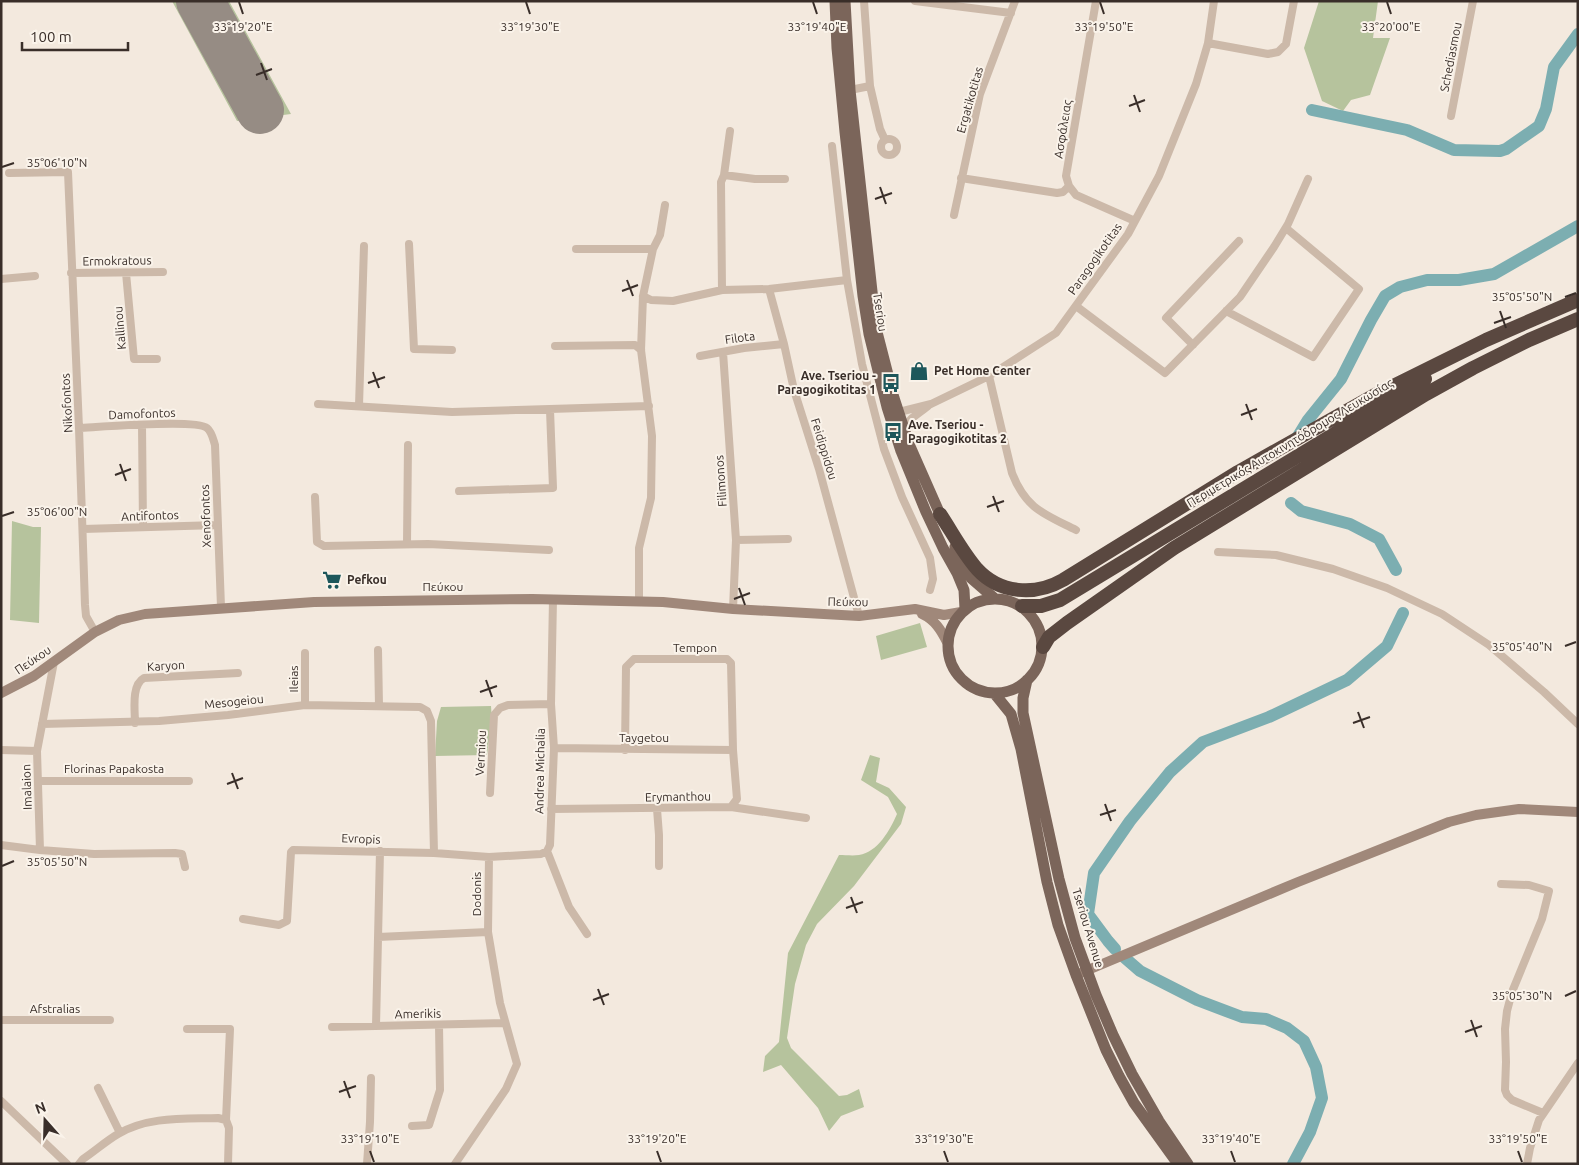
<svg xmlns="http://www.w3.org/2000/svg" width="1579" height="1165" viewBox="0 0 1579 1165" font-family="Ubuntu,sans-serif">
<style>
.green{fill:#b6c39d}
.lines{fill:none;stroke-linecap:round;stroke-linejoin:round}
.river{stroke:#7caeb1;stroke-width:12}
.runway{stroke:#968c84;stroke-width:48}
.street{stroke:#ccb9a9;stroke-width:8}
.secondary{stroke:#a0887a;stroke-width:10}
.primary{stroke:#7b655a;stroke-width:11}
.highway{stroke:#5a4840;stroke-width:14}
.ticks{fill:none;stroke:#392e29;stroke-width:2}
.labels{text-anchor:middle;stroke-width:4;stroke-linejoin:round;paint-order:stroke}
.street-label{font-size:12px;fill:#392e29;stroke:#faf3ea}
.poi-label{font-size:12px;font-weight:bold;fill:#392e29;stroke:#faf3ea;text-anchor:start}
.ticks-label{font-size:12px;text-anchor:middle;fill:#392e29;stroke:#faf3ea;stroke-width:4;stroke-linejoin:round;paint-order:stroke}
</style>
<rect width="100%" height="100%" fill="#f3e9de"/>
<path class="green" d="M 172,1 L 187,1 L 250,117 L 276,113 L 215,1 L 229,1 L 291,114 L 237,121 Z
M 1319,1 L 1378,1 L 1373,38 L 1390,38 L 1370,95 L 1351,100 L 1343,111 L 1322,101 L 1304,48 Z
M 12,521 L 33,527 L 41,527 L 39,623 L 10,620 Z
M 920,623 L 927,647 L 881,660 L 876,636 Z
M 491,706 L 492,720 L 487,755 L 435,756 L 437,721 L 441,707 Z
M 870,755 L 880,758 L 876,782 L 889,788 L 906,807 L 901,824 L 854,886 L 817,924 L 806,945 L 795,984 L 787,1038 L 791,1048 L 839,1096 L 847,1095 L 859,1089 L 864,1107 L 841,1116 L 829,1131 L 818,1108 L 781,1065 L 763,1072 L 765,1056 L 779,1042 L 788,953 L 839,855 C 845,855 853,856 859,855 C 878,852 890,830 897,814 L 888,797 L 861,780 Z"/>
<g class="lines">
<path class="river" d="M 1312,110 L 1407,130 L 1454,150 L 1500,151 L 1506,149 L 1539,126 L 1546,109 L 1554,67 L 1578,34
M 1297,438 L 1308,420 L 1341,379 L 1371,320 L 1385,296 L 1400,287 L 1427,280 L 1459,280 L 1494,274 L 1578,226
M 1291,503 L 1301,511 L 1350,524 L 1379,539 L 1396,570
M 1115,949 L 1108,941 L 1088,914 L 1094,873 L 1130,821 L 1170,772 L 1203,742 L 1269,717 L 1347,680 L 1387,646 L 1403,613
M 1125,958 L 1140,971 L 1197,1000 L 1242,1017 L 1266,1019 L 1287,1028 L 1304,1041 L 1316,1067 L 1322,1098 L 1310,1132 L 1293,1164"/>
<path class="runway" d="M 200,1 L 260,110"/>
<path class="street" d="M 864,1 L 870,86 L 880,129 L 885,140
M 915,1 L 1011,13
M 1096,1 L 1066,176 L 1069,186 L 1076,195 L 1135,221
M 1208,43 L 1268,54 L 1278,52 L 1286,44 L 1294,1
M 850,90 L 870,86
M 1451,116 L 1473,1
M881 147a8 8 0 1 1 16 0a8 8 0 1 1-16 0Z
M 832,146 L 847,280 L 862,364 L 884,449 L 902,497 L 930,558 L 933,579 L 930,590
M 9,173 L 68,172 L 79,428 L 85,605 L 86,616 L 95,632
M 724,175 L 755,179 L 785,179
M 961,178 L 1057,193 L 1063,192 L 1069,186
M 954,215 L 980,94 L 1015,1
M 409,244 L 414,349 L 452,350
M 576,249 L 653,249
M 71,273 L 163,272
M 126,273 L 134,359 L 157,359
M 1,279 L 35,276
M 769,289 L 784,344 L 794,390 L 819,469 L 859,616
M 722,290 L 721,182 L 724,175 L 730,131
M 643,296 L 651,300 L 673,301 L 722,290 L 769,289 L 847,280
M 1076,306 L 1165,373 L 1240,297 L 1274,247 L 1288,224 L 1308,179
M 1226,311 L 1313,357 L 1359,289 L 1286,228
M 1193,345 L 1166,318 L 1239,241
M 555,346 L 635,345 L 641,350
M 723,352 L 736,540 L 733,609
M 700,356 L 744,348 L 784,344
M 989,376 L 1012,473 C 1026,509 1044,514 1076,530
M 318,404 L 452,412 L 649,406
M 359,406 L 364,246
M 899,412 L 931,404 L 989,376 L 1056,333 L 1128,234 L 1159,176 L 1196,84 L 1208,43 L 1214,1
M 142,425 L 143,527
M 79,428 C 99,427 196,419 207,428 C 212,432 213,439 215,445 L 221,607
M 904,429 C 908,418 921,413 929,405
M 459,491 L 553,488 L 550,410
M 315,497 L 317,542 L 324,546 L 428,544 L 549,550
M 83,529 L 218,525
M 736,540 L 788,539
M 407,544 L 408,445
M 1218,552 L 1276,555 L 1333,569 L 1387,588 L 1442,614 L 1489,645 L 1544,692 L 1578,724
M 553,599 L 551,704 L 554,748 L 550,845 L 547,851 L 569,907 L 587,934
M 639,601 L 639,548 L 651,498 L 652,436 L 641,350 L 643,296 L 653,249 L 660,235 L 665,205
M 378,650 L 379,706
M 305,653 L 305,705
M 135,723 C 135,710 131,685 144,678 L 238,673
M 42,724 L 159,721 L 228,715 L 305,705 L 420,707 L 427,711 L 431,721 L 434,853
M 554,748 L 733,750
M 1,750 L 37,751
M 625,750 L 626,667 L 634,659 L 727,659 L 731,663 L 733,750 L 737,799 L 731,807
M 38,781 L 189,781
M 490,793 L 494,715 L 500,708 L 508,705 L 551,704
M 551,809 L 731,807 L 806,818
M 657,809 L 659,835 L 659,866
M 1,845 L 40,850 L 94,854 L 175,853 L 182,854 L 185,867
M 40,850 L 37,751 L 54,662
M 1501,884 L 1529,885 L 1549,891 L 1542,919 L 1512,992 L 1507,1011 L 1505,1029 L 1506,1062 L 1505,1090 L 1507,1095 L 1512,1100 L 1543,1113
M 243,919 L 279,925 L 287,921 L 291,852 L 293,850 L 434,853 L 489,857 L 541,854 L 547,851
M 378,937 L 488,932
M 1,1020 L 110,1020
M 376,1026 L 380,851
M 332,1027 L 505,1023
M 187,1029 L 230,1029 L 226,1120 L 229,1128 L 228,1164
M 98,1088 L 120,1133
M 1,1101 L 67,1164
M 412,1126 L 429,1125 L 440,1090 L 439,1025
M 79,1164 L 83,1159 C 95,1151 106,1141 118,1134 C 148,1116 185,1119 218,1118 L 226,1120
M 367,1164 L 370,1122 L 371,1078
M 455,1164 L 506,1089 L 517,1064 L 500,1003 L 488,932 L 489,857
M 1527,1164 L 1530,1148 L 1539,1120 L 1578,1063"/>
<path class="secondary" d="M 922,614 C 935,620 941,630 947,642
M 1,693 L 34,676 L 95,632 L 119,620 L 145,614 L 314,602 L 532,599 L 663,602 L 733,609 L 859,616 L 915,609 L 944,615 L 961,612
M 1076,975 L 1298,882 L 1449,822 L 1476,815 L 1519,809 L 1578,812"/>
<path class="primary" d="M 835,1 L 837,48 L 845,132 L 863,296 L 869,334 L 887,407 L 901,451 L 926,512 L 943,548 L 957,573 L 964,590 L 965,609
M 845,1 L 850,90 L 876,328 L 894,398 L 909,444 L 943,521
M 955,547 L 971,578 L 994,598
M948 646a47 47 0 1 1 94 0a47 47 0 1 1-94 0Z
M 1027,680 L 1023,698 L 1023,713 L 1059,879 L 1075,938 L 1096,995 L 1113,1035 L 1132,1074 L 1159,1121 L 1188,1164
M 994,693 L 1011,714 L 1021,749 L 1047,882 L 1058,925 L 1076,975 L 1106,1050 L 1119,1076 L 1134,1103 L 1178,1164"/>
<path class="highway" d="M 940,514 C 952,532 963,553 977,569 C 1000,594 1035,596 1063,580 L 1238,472 L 1373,396 L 1486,340 L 1578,300
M 1022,606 L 1041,606 L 1060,600 L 1425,379
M 1043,647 L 1049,637 L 1067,623 L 1174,548 L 1426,394 L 1473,368 L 1529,340 L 1578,319"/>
</g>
<path class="ticks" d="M 239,2 L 243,14M 526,2 L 530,14M 813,2 L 817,14M 1100,2 L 1104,14M 1387,2 L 1391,14M 261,63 L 267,80M 256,75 L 272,69M 1134,95 L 1140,112M 1129,106 L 1145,100M 2,167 L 14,163M 880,187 L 886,204M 875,199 L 892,193M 627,280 L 633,296M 622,291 L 638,285M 1565,297 L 1576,293M 1500,311 L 1506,328M 1494,323 L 1511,317M 373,372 L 379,388M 368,383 L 385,377M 1246,404 L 1252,420M 1241,415 L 1257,409M 120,464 L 126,481M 115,475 L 131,469M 993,496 L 999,512M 987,507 L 1004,501M 2,516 L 14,512M 739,588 L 745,605M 734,599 L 750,593M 1565,646 L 1576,642M 486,680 L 492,697M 480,692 L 497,686M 1358,712 L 1364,728M 1353,723 L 1370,717M 232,773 L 238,789M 227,784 L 243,778M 1105,804 L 1111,821M 1100,815 L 1116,810M 2,866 L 14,861M 851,897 L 857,913M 846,908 L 863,902M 598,989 L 604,1005M 1565,996 L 1576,991M 593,1000 L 609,994M 1471,1020 L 1477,1037M 1465,1032 L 1482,1026M 344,1081 L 350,1098M 339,1092 L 356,1086M 370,1151 L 374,1162M 657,1151 L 661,1162M 944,1151 L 948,1162M 1231,1151 L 1235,1162M 1518,1151 L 1522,1162"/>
<defs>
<g id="shop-bare" transform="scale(1.5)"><path d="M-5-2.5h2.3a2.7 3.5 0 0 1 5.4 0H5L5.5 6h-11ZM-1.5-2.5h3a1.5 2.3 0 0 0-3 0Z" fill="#1d575b" stroke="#faf3ea" stroke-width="2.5" paint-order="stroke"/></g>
<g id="bus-bare" transform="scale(1.5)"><path d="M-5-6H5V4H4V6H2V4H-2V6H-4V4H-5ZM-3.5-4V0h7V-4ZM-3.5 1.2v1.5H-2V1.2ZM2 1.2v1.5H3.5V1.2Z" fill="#1d575b" stroke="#faf3ea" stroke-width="2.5" paint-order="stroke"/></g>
<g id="supermarket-bare" transform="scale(1.5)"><path d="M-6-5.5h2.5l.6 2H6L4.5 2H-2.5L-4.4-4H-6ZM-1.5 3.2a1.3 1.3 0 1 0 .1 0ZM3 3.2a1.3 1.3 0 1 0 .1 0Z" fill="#1d575b" stroke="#faf3ea" stroke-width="2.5" paint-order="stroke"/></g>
</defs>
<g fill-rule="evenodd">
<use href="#shop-bare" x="919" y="371"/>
<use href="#bus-bare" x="891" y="383"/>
<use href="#bus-bare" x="893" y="432"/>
<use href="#supermarket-bare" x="332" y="580"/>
</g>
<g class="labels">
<g class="street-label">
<text transform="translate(1451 57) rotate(-79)" y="4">Schediasmou</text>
<text transform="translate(970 100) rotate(-74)" y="4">Ergatikotitas</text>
<text transform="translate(1063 129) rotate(-81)" y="4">Ασφάλειας</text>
<text transform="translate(1095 259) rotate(-55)" y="4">Paragogikotitas</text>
<text transform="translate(117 261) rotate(-1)" y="4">Ermokratous</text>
<text transform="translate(880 312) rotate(81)" y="4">Tseriou</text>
<text transform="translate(120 328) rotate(-95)" y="4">Kallinou</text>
<text transform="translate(740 338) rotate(-8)" y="4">Filota</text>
<text transform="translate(67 403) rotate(-93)" y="4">Nikofontos</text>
<text transform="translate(142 414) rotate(-2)" y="4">Damofontos</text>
<text transform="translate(1290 443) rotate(-31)" y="4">Περιμετρικός Αυτοκινητόδρομος Λευκωσίας</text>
<text transform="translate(824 449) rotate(73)" y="4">Feidippidou</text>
<text transform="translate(721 481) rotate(-94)" y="4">Filimonos</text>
<text transform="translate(150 516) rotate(-2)" y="4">Antifontos</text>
<text transform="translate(206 516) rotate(-92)" y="4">Xenofontos</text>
<text x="443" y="591">Πεύκου</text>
<text transform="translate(848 602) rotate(1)" y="4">Πεύκου</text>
<text x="695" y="652">Tempon</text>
<text transform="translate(33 660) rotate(-34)" y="4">Πεύκου</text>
<text transform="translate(166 666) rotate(-4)" y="4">Karyon</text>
<text transform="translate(294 679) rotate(-90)" y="4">Ileias</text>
<text transform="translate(234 702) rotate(-6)" y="4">Mesogeiou</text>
<text x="644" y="742">Taygetou</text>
<text transform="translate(481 753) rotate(-87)" y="4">Vermiou</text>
<text x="114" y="773">Florinas Papakosta</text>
<text transform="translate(540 771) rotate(-89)" y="4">Andrea Michalia</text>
<text transform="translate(27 787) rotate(-92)" y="4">Imalaion</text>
<text transform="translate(678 797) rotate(-1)" y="4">Erymanthou</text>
<text transform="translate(361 839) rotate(2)" y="4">Evropis</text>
<text transform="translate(477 894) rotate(-90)" y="4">Dodonis</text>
<text transform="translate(1088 928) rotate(73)" y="4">Tseriou Avenue</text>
<text x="55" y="1013">Afstralias</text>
<text transform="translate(418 1014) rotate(-1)" y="4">Amerikis</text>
</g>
<g class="poi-label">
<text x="934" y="375">Pet Home Center</text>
<text x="876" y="380" text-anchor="end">Ave. Tseriou -<tspan x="876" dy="14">Paragogikotitas 1</tspan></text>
<text x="908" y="429">Ave. Tseriou -<tspan x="908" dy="14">Paragogikotitas 2</tspan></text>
<text x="347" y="584">Pefkou</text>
</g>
</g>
<g class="ticks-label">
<text x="243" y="31">33°19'20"E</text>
<text x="530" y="31">33°19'30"E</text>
<text x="817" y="31">33°19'40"E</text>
<text x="1104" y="31">33°19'50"E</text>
<text x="1391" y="31">33°20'00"E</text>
<text x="57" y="167">35°06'10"N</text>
<text x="1522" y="301">35°05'50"N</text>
<text x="57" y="516">35°06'00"N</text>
<text x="1522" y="651">35°05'40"N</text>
<text x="57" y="866">35°05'50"N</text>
<text x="1522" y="1000">35°05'30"N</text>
<text x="370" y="1143">33°19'10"E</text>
<text x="657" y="1143">33°19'20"E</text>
<text x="944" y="1143">33°19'30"E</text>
<text x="1231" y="1143">33°19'40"E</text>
<text x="1518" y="1143">33°19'50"E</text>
</g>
<rect width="1579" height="1165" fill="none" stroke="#392e29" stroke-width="5"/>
<g transform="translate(45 1120) rotate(340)" stroke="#faf3ea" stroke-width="4" paint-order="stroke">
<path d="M0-4L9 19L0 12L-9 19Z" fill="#392e29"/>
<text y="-8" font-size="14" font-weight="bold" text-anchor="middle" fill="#392e29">N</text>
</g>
<path d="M22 42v8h106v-8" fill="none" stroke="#392e29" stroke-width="2.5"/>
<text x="30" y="42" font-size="15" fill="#392e29" stroke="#faf3ea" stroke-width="4" paint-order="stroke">100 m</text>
</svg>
